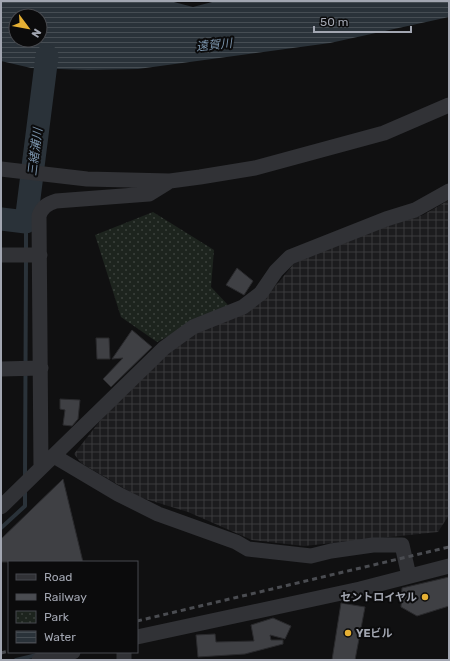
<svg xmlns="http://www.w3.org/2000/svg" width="450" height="661" viewBox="0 0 450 661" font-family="Rubik,'Noto Sans JP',sans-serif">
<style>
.industrial{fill:url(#industrial-grid)}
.park{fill:url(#park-dots)}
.water{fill:url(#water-rules);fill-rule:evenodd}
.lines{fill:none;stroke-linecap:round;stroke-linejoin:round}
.stream{stroke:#2a3239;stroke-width:4}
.river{stroke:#2a3239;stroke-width:23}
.building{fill:#3f4044;stroke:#2a2a2d}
.street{stroke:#313236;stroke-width:15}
.rail{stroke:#4a4c51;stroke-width:3;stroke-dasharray:5 4;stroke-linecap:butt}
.poi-dot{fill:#e6b034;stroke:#0b0b0c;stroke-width:1.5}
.labels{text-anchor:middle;stroke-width:4;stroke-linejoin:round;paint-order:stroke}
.poi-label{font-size:11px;font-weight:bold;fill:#a2a6b1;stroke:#0b0b0c;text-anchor:end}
.water-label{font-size:12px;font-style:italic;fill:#7a93ab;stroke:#0b0b0c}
</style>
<defs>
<pattern id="industrial-grid" width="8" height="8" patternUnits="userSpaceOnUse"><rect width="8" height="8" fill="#1c1c1e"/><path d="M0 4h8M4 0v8" fill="none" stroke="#3a3a3c"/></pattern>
<pattern id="park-dots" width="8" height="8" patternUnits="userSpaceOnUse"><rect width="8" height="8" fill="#1d241e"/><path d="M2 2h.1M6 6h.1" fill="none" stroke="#3b413c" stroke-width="1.8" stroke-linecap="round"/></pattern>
<pattern id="water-rules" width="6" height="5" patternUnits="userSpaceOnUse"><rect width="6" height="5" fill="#2a3239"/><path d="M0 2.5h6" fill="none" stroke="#464d53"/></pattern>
</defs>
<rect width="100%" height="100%" fill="#101011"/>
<path class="industrial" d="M 449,200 L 449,515 L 438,532 L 304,546 L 252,540 L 188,512 L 139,497 L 81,463 L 74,454 L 103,417 L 172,349 L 196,331 L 257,304 L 279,282 L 296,261 L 378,229 L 423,215 Z"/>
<path class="park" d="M 153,212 L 214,250 L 211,287 L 228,305 L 157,342 L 121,317 L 95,235 Z"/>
<path class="water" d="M 1,1 L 170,1 L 193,7 L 216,1 L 449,1 L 449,17 L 330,43 L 138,69 L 88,70 L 31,68 L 1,61 ZM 16,16 L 40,16 L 40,40 L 16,40 Z"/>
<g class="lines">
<path class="stream" d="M 26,222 L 26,252
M 25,478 L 26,259
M 1,528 L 25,506 L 25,489
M 16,660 L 37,655"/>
<path class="river" d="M 1,219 L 26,222 L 47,56"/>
</g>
<path class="building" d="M 237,268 L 253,281 L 244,295 L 226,285 Z
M 132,330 L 152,347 L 111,387 L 103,379 L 123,358 L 112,359 Z
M 96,338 L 109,338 L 110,359 L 97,359 Z
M 60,399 L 80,400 L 78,419 L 72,426 L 63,425 L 65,410 L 60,409 Z
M 63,479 L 83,562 L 1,562 L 1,539 Z
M 449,577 L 449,606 L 417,616 L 401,607 L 402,588 Z
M 341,603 L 365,607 L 355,660 L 332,660 Z
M 273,618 L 291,626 L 285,639 L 270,635 L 271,640 L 283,640 L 283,644 L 245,654 L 198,657 L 196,635 L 215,634 L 216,642 L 254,641 L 251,625 Z"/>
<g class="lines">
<path class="street" d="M 1,169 L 87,179 L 170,181 L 200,177 L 255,168 L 384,133 L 449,105
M 1,255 L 40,255
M 1,369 L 41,368
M 54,456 L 118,494 L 158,514 L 236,542 L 248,549 L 311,556 L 331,551 L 373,545 L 402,545 L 409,576
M 41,468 L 39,216 C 42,207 47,204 56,201 L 149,194 L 170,181
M 1,507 L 164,348 L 193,327 L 243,307 L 261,293 L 276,271 L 290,257 L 386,219 L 415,210 L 449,191
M 137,637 L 360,589 L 449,566
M 39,660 L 73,652
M 124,660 L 124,652"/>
<path class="rail" d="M 137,621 L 449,547
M 1,653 L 9,651"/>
</g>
<g class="poi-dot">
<circle cx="425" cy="597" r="4"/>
<circle cx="348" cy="633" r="4"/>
</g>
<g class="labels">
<g class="poi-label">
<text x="417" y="601">セントロイヤル</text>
<text x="356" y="637" text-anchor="start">YEビル</text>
</g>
<g class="water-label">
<text transform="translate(214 45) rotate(-6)" y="4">遠賀川</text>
<text transform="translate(35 152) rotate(-83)" y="4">三緒浦川</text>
</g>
</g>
<rect width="450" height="661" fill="none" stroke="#a2a6b1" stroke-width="4"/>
<rect x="8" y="561" width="130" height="92" fill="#0b0b0c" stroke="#47494e"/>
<rect x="16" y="574" width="20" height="6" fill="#313236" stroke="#47494e"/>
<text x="44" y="581" font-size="12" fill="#a2a6b1">Road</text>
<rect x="16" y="594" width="20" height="6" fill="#4a4c51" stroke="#47494e"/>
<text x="44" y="601" font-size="12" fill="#a2a6b1">Railway</text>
<rect x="16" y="611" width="20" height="12" fill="url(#park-dots)" stroke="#47494e"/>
<text x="44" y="621" font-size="12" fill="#a2a6b1">Park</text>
<rect x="16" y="631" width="20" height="12" fill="url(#water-rules)" stroke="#47494e"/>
<text x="44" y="641" font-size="12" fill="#a2a6b1">Water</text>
<g transform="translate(28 28) rotate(122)"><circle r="19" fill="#0b0b0c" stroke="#47494e"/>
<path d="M0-3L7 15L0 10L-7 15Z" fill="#e6b034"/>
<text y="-6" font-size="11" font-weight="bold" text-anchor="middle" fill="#a2a6b1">N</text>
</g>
<path d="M314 26v6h97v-6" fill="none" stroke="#a2a6b1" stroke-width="2"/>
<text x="320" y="26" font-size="12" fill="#a2a6b1" stroke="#0b0b0c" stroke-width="3" paint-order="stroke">50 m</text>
</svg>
